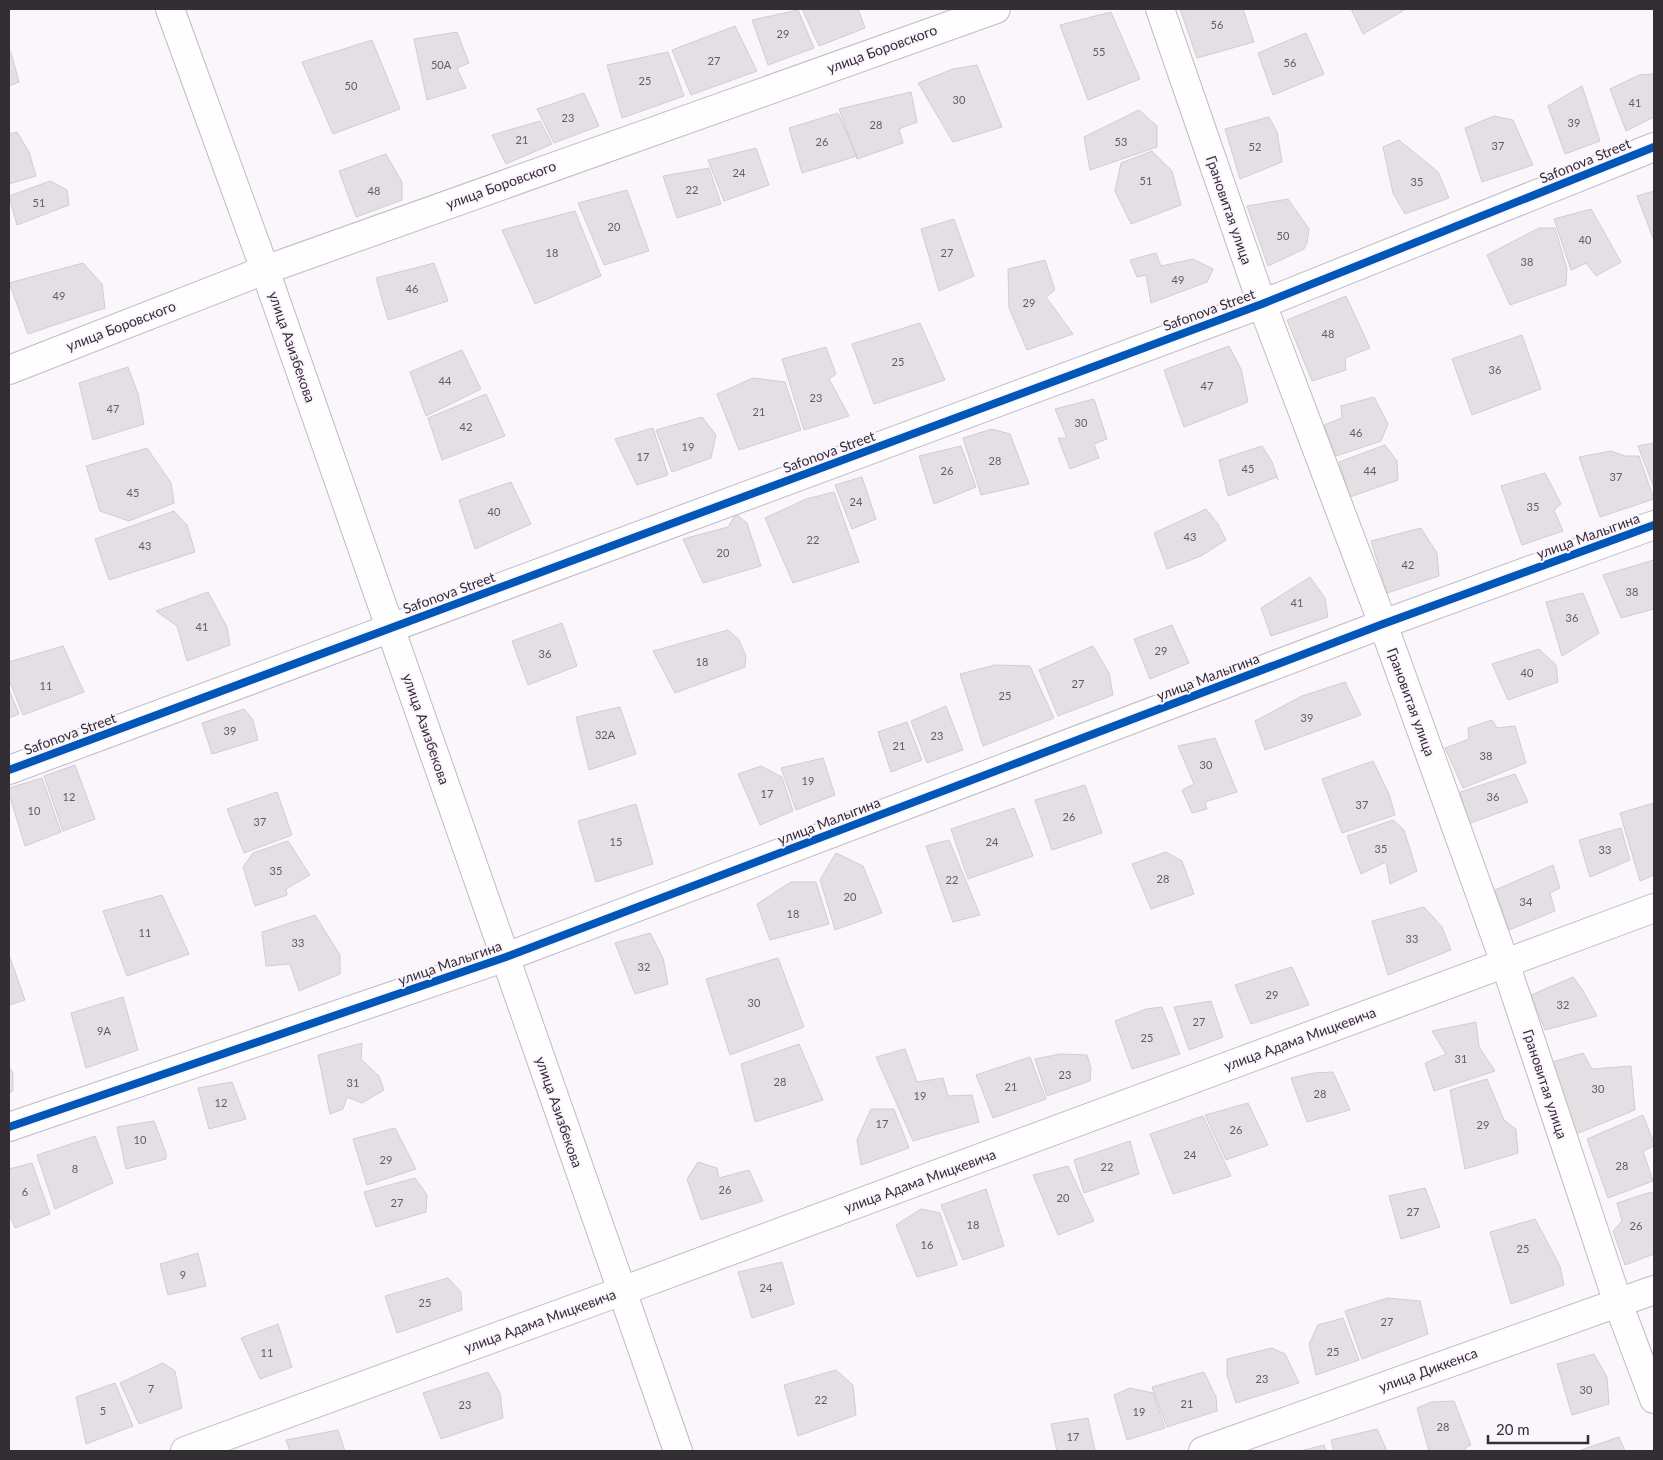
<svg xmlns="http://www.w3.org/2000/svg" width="1663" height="1460" viewBox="0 0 1663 1460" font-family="Lato,sans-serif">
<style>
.building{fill:#e3dfe3;stroke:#d1cdd2}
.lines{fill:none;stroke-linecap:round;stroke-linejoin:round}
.street-casing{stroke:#bfbbc1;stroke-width:30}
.secondary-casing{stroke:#bfbbc1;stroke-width:30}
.street{stroke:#fefefe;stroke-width:28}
.secondary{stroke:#fefefe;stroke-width:28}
.cycleway-casing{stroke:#fbf3fe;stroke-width:11}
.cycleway{stroke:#0057b8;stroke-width:8}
.labels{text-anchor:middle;stroke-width:4;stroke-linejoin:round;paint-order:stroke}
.number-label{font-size:11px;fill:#615c62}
.street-label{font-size:14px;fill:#332e34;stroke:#fbf3fe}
</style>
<rect width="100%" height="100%" fill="#faf6fb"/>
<path class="building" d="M 802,9 L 858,9 L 865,28 L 819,46 Z
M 1180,9 L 1243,9 L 1254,42 L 1197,58 Z
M 1351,9 L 1406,9 L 1363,34 Z
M 798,10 L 814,48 L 768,65 L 752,20 Z
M 1111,12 L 1140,79 L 1088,100 L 1060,25 Z
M 735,26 L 757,71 L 691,95 L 672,50 Z
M 457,32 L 469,63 L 457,68 L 466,88 L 427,100 L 414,39 Z
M 1306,33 L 1324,74 L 1273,95 L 1258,53 Z
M 372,40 L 400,109 L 333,134 L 302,62 Z
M 9,49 L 12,56 L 19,82 L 9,86 Z
M 668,52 L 684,96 L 622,118 L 607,65 Z
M 977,65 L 1002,127 L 953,142 L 918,83 L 953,69 Z
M 1654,74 L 1654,117 L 1626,131 L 1610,89 L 1639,75 Z
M 1582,86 L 1600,141 L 1565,154 L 1548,106 Z
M 911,92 L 917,122 L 899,129 L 903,143 L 857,159 L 839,109 Z
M 584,93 L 599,126 L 554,143 L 537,109 Z
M 1139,110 L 1157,126 L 1157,147 L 1090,170 L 1084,137 Z
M 838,113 L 857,156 L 802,173 L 789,128 Z
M 1494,116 L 1513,120 L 1533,165 L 1482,182 L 1465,128 Z
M 1269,117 L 1277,132 L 1282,162 L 1240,179 L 1225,129 Z
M 540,121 L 552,144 L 506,164 L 492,135 Z
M 17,132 L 29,152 L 36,176 L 9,184 L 9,134 Z
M 1399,140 L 1438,172 L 1449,198 L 1405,214 L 1393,193 L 1383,147 Z
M 756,148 L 769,185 L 724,201 L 708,160 Z
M 1152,151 L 1172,171 L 1181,205 L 1131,224 L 1115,191 L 1121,163 Z
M 386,154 L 402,182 L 402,200 L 356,217 L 339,171 Z
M 709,168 L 721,204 L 677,218 L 663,176 Z
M 50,181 L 67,190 L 69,205 L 17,225 L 9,196 Z
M 627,190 L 649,251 L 604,265 L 578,203 Z
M 1654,191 L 1654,238 L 1653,238 L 1637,196 Z
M 1288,199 L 1309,229 L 1307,243 L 1304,249 L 1268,266 L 1247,206 Z
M 1591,209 L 1621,262 L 1596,276 L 1586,263 L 1571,270 L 1554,219 Z
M 575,211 L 601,276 L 535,304 L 502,230 Z
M 954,219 L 974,276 L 939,291 L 921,229 Z
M 1539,228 L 1555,228 L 1567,269 L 1566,285 L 1510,305 L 1487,255 Z
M 1156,253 L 1161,266 L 1193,259 L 1213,269 L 1207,282 L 1151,303 L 1146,275 L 1137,277 L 1130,260 Z
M 1045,260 L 1055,290 L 1046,297 L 1073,334 L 1027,350 L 1009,308 L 1008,269 Z
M 83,263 L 102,284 L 105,308 L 28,334 L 9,283 Z
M 434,263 L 448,301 L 388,320 L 376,278 Z
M 1346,296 L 1370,348 L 1345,358 L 1346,370 L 1312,381 L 1287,320 Z
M 920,323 L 945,380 L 874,404 L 852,344 Z
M 1522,335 L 1541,389 L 1472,415 L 1452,359 Z
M 1229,346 L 1241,369 L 1248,402 L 1184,427 L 1164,370 Z
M 826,347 L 836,374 L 829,379 L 849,416 L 804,430 L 782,359 Z
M 462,350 L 481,389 L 426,416 L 410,372 Z
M 128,367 L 138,394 L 144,424 L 93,440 L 79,383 Z
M 753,378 L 785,382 L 801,430 L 739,450 L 717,394 Z
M 486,394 L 505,436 L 442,460 L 428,418 Z
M 1374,397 L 1388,424 L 1381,441 L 1336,456 L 1324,425 L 1342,418 L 1341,406 Z
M 1094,399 L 1107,439 L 1094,444 L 1099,458 L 1070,469 L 1058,438 L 1067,438 L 1055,409 Z
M 702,417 L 716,435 L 711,458 L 672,472 L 656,430 Z
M 653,428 L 668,475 L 637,485 L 615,439 Z
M 992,429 L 1010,434 L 1029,484 L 981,495 L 963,438 Z
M 1654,443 L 1654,488 L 1638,446 Z
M 1385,445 L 1397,461 L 1398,480 L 1350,497 L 1339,462 Z
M 961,446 L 976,487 L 934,504 L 919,456 Z
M 1262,446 L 1272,462 L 1278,480 L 1277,477 L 1228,496 L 1219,460 Z
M 147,448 L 171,483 L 174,503 L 129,521 L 100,511 L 86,466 Z
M 1611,451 L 1625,456 L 1639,456 L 1654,499 L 1600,517 L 1579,457 Z
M 1545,473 L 1561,504 L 1554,510 L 1563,531 L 1522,545 L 1501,486 Z
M 862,477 L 876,519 L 852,529 L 835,485 Z
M 511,482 L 531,524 L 475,549 L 459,500 Z
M 834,492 L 859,562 L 793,583 L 765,518 L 806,499 Z
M 1206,509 L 1218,524 L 1226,540 L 1201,556 L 1167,569 L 1154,533 Z
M 174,511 L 187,525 L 195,552 L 109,580 L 95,539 Z
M 736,514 L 747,523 L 761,566 L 703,583 L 683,539 L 728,527 Z
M 1421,528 L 1437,553 L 1439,576 L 1387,593 L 1371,541 Z
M 1654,560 L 1654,609 L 1621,618 L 1603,575 Z
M 1310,577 L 1325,598 L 1328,617 L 1271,636 L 1261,608 Z
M 208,592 L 227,627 L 230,645 L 187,661 L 177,626 L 156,611 Z
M 1583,593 L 1599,633 L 1562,656 L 1546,602 Z
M 562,623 L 577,666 L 528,685 L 512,641 Z
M 1172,625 L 1189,663 L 1150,679 L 1134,639 Z
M 728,630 L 739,640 L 746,656 L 745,667 L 675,693 L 653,651 Z
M 63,646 L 84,692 L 23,715 L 9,680 L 9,662 Z
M 1093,646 L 1109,673 L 1113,695 L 1058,716 L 1039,670 Z
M 1539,649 L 1556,665 L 1558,682 L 1508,700 L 1492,664 Z
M 995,665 L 1030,666 L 1054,718 L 983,746 L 960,674 Z
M 1345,682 L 1361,715 L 1265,750 L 1255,721 L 1302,696 Z
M 9,689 L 19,714 L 9,718 Z
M 946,706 L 963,750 L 927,763 L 911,721 Z
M 620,707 L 636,754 L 589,770 L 576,717 Z
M 244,709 L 253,720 L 258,740 L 212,754 L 202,723 Z
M 1492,720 L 1497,728 L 1515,726 L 1526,763 L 1463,788 L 1445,748 L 1469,739 L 1468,728 Z
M 907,722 L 922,760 L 891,772 L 878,732 Z
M 1215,738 L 1237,792 L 1205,802 L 1207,809 L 1192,813 L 1182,790 L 1194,784 L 1178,746 Z
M 823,758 L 835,795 L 796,810 L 781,768 Z
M 1373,761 L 1389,794 L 1395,815 L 1342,833 L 1322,779 Z
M 75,765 L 95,819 L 63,831 L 44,776 Z
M 761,766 L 782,777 L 793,811 L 760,825 L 738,774 Z
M 1515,774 L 1528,802 L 1468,824 L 1460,792 Z
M 42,778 L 61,832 L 25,846 L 9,794 L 9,788 Z
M 1085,785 L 1102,833 L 1052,850 L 1035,800 Z
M 277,792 L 292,835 L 244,853 L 227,809 Z
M 1654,803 L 1654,875 L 1640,881 L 1620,813 Z
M 636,804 L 653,864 L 596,882 L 578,821 Z
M 1014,808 L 1033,856 L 968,879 L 951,829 Z
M 1393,820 L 1404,830 L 1417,871 L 1390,884 L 1386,862 L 1361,874 L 1347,836 Z
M 1621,828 L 1630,860 L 1590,877 L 1579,840 Z
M 949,840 L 980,915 L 953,922 L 926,846 Z
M 288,841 L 310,875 L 286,889 L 287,895 L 255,906 L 243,867 L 253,853 Z
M 1166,852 L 1182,861 L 1194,894 L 1151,909 L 1132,864 Z
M 836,853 L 863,866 L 882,913 L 835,930 L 820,880 Z
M 1553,865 L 1560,888 L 1550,893 L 1555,911 L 1509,930 L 1495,890 Z
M 791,882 L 816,882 L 829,924 L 770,940 L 757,904 Z
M 162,895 L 189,954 L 127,976 L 103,911 Z
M 1424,907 L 1442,927 L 1451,950 L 1388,975 L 1372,921 Z
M 315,915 L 340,955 L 340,974 L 299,991 L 290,964 L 266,966 L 262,932 Z
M 650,933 L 663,958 L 668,984 L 635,994 L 615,943 Z
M 9,955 L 25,1000 L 9,1005 Z
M 778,958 L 804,1027 L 730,1055 L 706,979 Z
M 1292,967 L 1309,1005 L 1251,1024 L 1235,985 Z
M 1573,977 L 1582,989 L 1597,1016 L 1545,1030 L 1531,995 Z
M 123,997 L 138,1050 L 86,1068 L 71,1013 Z
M 1211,1001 L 1223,1037 L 1189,1050 L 1174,1007 Z
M 1162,1007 L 1180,1054 L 1132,1069 L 1115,1021 L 1146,1009 Z
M 1476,1022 L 1479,1047 L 1495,1071 L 1434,1091 L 1425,1063 L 1446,1054 L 1432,1031 Z
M 362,1043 L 361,1059 L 379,1076 L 384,1090 L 362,1103 L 347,1097 L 343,1109 L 330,1114 L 318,1055 Z
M 799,1044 L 823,1100 L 755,1122 L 741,1064 Z
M 905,1049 L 917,1082 L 943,1078 L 948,1096 L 972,1095 L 979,1122 L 913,1141 L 876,1057 Z
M 1583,1053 L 1592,1069 L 1631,1066 L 1635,1110 L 1576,1134 L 1553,1062 Z
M 1060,1054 L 1087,1055 L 1091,1068 L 1090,1081 L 1047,1096 L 1035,1059 Z
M 1030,1057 L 1046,1099 L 993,1118 L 976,1075 Z
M 9,1067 L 13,1073 L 13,1091 L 9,1093 Z
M 1333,1072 L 1350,1110 L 1307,1122 L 1291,1078 L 1314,1073 Z
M 1487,1079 L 1504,1120 L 1516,1129 L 1518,1153 L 1465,1169 L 1450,1090 Z
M 232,1082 L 246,1119 L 209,1129 L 198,1088 Z
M 1248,1103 L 1268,1145 L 1226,1160 L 1205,1115 Z
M 871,1109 L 894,1109 L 909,1148 L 861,1165 L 857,1140 Z
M 1643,1115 L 1654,1143 L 1654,1146 L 1643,1151 L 1653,1181 L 1608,1198 L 1587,1139 Z
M 1203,1116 L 1231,1176 L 1173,1194 L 1150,1134 Z
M 154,1121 L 166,1153 L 166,1159 L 126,1169 L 117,1127 Z
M 395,1128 L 416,1169 L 367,1185 L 353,1139 Z
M 95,1136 L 113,1183 L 55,1209 L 37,1155 Z
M 1130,1141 L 1139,1174 L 1084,1193 L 1074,1160 Z
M 698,1162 L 717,1168 L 719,1178 L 749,1170 L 763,1201 L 701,1220 L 687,1179 Z
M 32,1163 L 50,1214 L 15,1228 L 9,1214 L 9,1169 Z
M 1068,1166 L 1094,1221 L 1058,1235 L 1033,1175 Z
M 415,1178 L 427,1195 L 426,1212 L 376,1227 L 364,1192 Z
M 1425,1188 L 1440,1227 L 1401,1239 L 1389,1196 Z
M 986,1189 L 1004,1246 L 963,1260 L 941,1205 Z
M 1651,1192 L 1654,1195 L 1654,1254 L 1625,1265 L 1613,1231 L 1622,1221 L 1617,1203 Z
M 921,1209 L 940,1213 L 957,1265 L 917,1277 L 896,1225 Z
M 1535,1219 L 1560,1266 L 1564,1285 L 1511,1304 L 1490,1232 Z
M 198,1253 L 206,1286 L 168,1295 L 160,1264 Z
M 782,1262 L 794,1304 L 752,1318 L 738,1272 Z
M 448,1278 L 461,1292 L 462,1310 L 397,1333 L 385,1296 Z
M 1388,1298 L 1420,1301 L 1428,1334 L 1362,1359 L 1345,1311 Z
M 1343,1318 L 1359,1360 L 1316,1375 L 1309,1344 L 1318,1325 Z
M 278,1324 L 292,1367 L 260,1379 L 241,1338 Z
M 1272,1348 L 1285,1354 L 1299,1383 L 1236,1403 L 1227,1375 L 1227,1359 Z
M 1594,1354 L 1607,1377 L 1609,1404 L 1572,1415 L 1557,1364 Z
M 163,1363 L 175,1371 L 182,1408 L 139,1424 L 120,1383 Z
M 836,1370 L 853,1385 L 856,1415 L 798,1436 L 784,1385 Z
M 488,1372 L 500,1393 L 503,1418 L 441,1439 L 423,1393 Z
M 1204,1372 L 1216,1397 L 1217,1411 L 1167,1427 L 1152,1387 Z
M 115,1383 L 133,1426 L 86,1444 L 76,1397 Z
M 1130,1388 L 1153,1393 L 1165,1428 L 1127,1440 L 1114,1395 Z
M 1454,1401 L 1471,1445 L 1465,1448 L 1466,1451 L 1429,1451 L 1417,1408 L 1431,1402 Z
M 1088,1418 L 1095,1451 L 1057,1451 L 1051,1424 Z
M 1377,1429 L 1387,1451 L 1334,1451 L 1331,1440 Z
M 338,1430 L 345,1451 L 290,1451 L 286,1440 Z
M 1619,1437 L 1625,1451 L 1578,1451 Z
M 1324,1445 L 1326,1451 L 1300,1451 Z"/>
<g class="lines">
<g class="street-casing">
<path id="street" d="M 1160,9 L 1262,304 L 1383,624 L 1505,963 L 1618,1303 L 1654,1399
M 9,370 L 265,270 L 996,9
M 9,770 L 1262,304 L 1654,147
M 9,1127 L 506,957 L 1383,624 L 1654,525
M 185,1451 L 622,1291 L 1654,908
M 1203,1451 L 1654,1290"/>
</g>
<g class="secondary-casing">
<path id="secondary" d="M 170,9 L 265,270 L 678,1451"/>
</g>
<use href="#street" class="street"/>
<use href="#secondary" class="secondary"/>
<g class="cycleway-casing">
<path id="cycleway" d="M 9,770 L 1262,304 L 1654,147
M 9,1127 L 506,957 L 1383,624 L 1654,525"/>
</g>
<use href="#cycleway" class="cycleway"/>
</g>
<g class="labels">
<g class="number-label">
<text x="1217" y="29">56</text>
<text x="783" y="38">29</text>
<text x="1099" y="56">55</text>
<text x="714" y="65">27</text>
<text x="1290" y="67">56</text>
<text x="441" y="69">50А</text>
<text x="645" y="85">25</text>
<text x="351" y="90">50</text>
<text x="959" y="104">30</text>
<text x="1635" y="107">41</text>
<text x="568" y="122">23</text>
<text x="1574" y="127">39</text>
<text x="876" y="129">28</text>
<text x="522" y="144">21</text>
<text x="822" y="146">26</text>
<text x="1121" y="146">53</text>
<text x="1498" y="150">37</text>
<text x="1255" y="151">52</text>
<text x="739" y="177">24</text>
<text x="1146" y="185">51</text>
<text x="1417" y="186">35</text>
<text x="692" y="194">22</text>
<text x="374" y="195">48</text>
<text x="39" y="207">51</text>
<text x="614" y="231">20</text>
<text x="1283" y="240">50</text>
<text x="1585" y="244">40</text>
<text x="552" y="257">18</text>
<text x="947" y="257">27</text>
<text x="1527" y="266">38</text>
<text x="1178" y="284">49</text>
<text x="412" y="293">46</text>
<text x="59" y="300">49</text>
<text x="1029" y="307">29</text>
<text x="1328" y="338">48</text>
<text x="898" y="366">25</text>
<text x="1495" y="374">36</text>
<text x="445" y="385">44</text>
<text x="1207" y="390">47</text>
<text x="816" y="402">23</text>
<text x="113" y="413">47</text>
<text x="759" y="416">21</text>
<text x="1081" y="427">30</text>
<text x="466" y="431">42</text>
<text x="1356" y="437">46</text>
<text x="688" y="451">19</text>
<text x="643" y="461">17</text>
<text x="995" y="465">28</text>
<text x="1248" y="473">45</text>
<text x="947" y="475">26</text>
<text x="1370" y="475">44</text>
<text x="1616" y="481">37</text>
<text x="133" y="497">45</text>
<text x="856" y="506">24</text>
<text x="1533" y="511">35</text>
<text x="494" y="516">40</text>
<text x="1190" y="541">43</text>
<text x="813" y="544">22</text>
<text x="145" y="550">43</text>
<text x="723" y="557">20</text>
<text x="1408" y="569">42</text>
<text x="1632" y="596">38</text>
<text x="1297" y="607">41</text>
<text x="1572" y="622">36</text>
<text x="202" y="631">41</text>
<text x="1161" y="655">29</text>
<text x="545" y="658">36</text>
<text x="702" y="666">18</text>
<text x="1527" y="677">40</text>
<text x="1078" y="688">27</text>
<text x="46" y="690">11</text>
<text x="1005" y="700">25</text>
<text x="1307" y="722">39</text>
<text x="230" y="735">39</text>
<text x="605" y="739">32А</text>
<text x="937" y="740">23</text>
<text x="899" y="750">21</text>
<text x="1486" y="760">38</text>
<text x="1206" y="769">30</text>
<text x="808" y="785">19</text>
<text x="767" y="798">17</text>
<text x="69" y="801">12</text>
<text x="1493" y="801">36</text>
<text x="1362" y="809">37</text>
<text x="34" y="815">10</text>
<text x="1069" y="821">26</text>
<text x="260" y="826">37</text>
<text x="616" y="846">15</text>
<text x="992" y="846">24</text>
<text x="1381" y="853">35</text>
<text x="1605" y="854">33</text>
<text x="276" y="875">35</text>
<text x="1163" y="883">28</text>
<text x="952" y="884">22</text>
<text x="850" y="901">20</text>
<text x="1526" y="906">34</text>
<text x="793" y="918">18</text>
<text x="145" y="937">11</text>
<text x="1412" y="943">33</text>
<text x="298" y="947">33</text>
<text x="644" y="971">32</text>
<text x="1272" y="999">29</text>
<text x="754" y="1007">30</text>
<text x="1563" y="1009">32</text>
<text x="1199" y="1026">27</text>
<text x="104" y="1035">9А</text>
<text x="1147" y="1042">25</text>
<text x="1461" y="1063">31</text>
<text x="1065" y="1079">23</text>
<text x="780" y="1086">28</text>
<text x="353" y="1087">31</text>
<text x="1011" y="1091">21</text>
<text x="1598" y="1093">30</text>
<text x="1320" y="1098">28</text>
<text x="920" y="1100">19</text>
<text x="221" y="1107">12</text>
<text x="882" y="1128">17</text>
<text x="1483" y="1129">29</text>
<text x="1236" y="1134">26</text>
<text x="140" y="1144">10</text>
<text x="1190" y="1159">24</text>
<text x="386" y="1164">29</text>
<text x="1622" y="1170">28</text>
<text x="1107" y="1171">22</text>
<text x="75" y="1173">8</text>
<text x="725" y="1194">26</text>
<text x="25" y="1196">6</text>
<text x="1063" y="1202">20</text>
<text x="397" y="1207">27</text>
<text x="1413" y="1216">27</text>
<text x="973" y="1229">18</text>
<text x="1636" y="1230">26</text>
<text x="927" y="1249">16</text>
<text x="1523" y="1253">25</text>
<text x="183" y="1279">9</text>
<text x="766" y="1292">24</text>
<text x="425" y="1307">25</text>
<text x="1387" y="1326">27</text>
<text x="1333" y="1356">25</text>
<text x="267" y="1357">11</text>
<text x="1262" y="1383">23</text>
<text x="151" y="1393">7</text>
<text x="1586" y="1394">30</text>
<text x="821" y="1404">22</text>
<text x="1187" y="1408">21</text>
<text x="465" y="1409">23</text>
<text x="103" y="1415">5</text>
<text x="1139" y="1416">19</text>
<text x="1443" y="1431">28</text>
<text x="1073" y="1441">17</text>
</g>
<g class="street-label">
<text transform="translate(882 49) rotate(-20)" y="5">улица Боровского</text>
<text transform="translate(1585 161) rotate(-22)" y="5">Safonova Street</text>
<text transform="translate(501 185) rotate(-20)" y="5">улица Боровского</text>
<text transform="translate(1229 210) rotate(71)" y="5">Грановитая улица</text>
<text transform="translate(1209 310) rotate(-20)" y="5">Safonova Street</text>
<text transform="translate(121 326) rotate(-21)" y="5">улица Боровского</text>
<text transform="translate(292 347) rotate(71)" y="5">улица Азизбекова</text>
<text transform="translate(829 452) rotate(-20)" y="5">Safonova Street</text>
<text transform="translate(1588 536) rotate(-20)" y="5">улица Малыгина</text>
<text transform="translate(449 593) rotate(-20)" y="5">Safonova Street</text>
<text transform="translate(1208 677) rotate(-21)" y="5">улица Малыгина</text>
<text transform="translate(1411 702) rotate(70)" y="5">Грановитая улица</text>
<text transform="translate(426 729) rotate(71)" y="5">улица Азизбекова</text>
<text transform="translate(70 734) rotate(-20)" y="5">Safonova Street</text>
<text transform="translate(829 821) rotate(-21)" y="5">улица Малыгина</text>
<text transform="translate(450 963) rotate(-19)" y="5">улица Малыгина</text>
<text transform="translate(1300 1039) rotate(-20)" y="5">улица Адама Мицкевича</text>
<text transform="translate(1545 1084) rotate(72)" y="5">Грановитая улица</text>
<text transform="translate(559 1112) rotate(71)" y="5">улица Азизбекова</text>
<text transform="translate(920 1181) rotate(-20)" y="5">улица Адама Мицкевича</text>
<text transform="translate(540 1321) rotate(-20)" y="5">улица Адама Мицкевича</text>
<text transform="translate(1428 1370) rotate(-20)" y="5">улица Диккенса</text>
</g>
</g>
<rect width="1663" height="1460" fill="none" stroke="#332e34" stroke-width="20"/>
<path d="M1488 1435v8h100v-8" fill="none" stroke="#332e34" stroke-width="2.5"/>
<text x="1496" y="1435" font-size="15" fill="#332e34" stroke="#fbf3fe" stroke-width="4" paint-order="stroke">20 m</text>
</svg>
